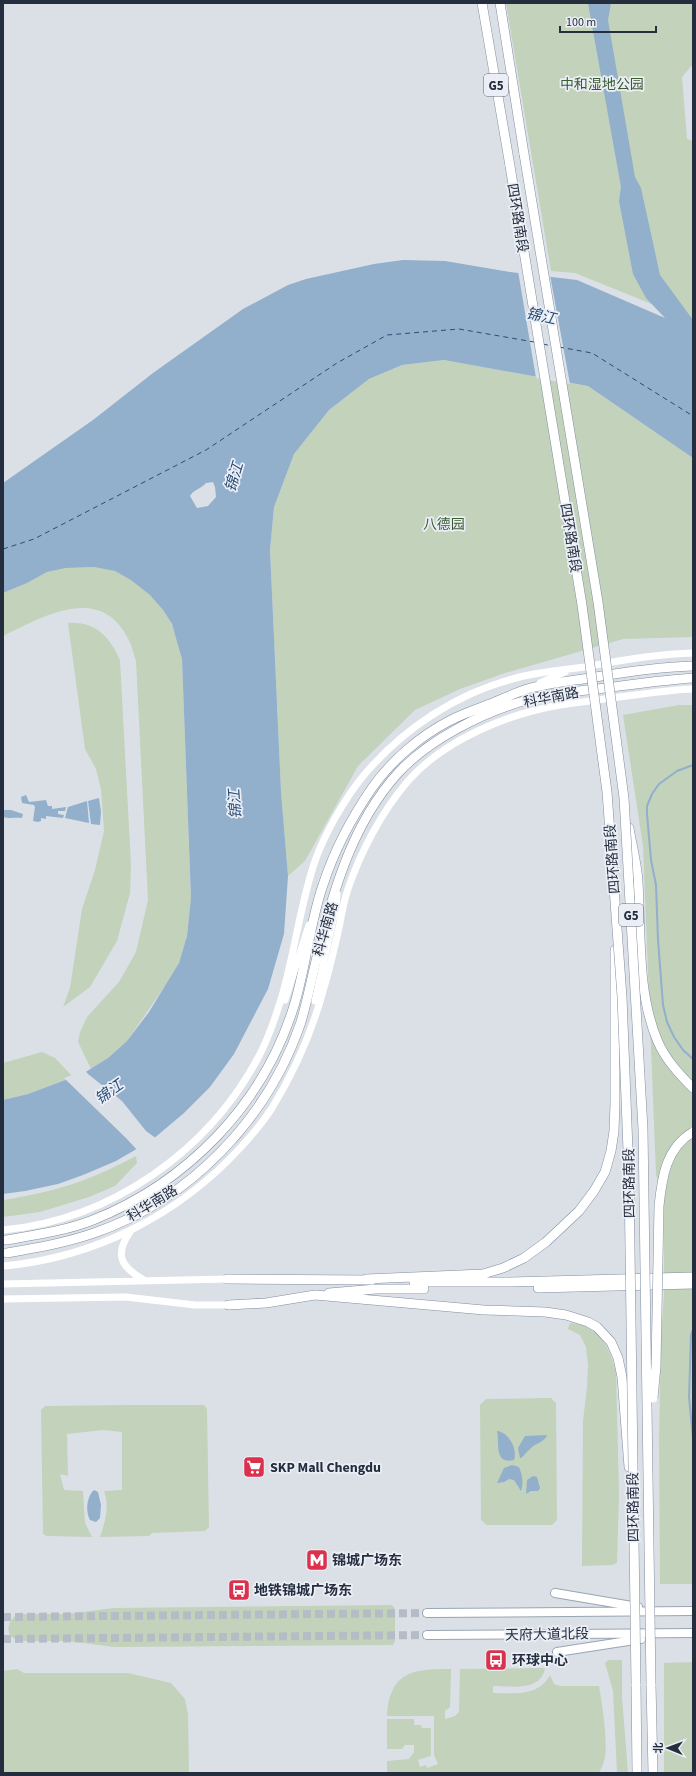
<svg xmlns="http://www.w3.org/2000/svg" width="696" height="1776" viewBox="0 0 696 1776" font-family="'Source Sans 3','Noto Sans SC',sans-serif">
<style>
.green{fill:#c2d2bb}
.water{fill:#92afcc;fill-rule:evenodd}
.pier{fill:#dbe0e7}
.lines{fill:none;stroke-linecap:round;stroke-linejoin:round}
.stream{stroke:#92afcc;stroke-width:2}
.ferry{stroke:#2a4d77;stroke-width:1;stroke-dasharray:5 4;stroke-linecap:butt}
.primary-tunnel{stroke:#b6bcc5;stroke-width:8;stroke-dasharray:8 4;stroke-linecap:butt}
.primary-casing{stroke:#99a5b4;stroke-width:10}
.trunk-casing{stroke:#818ea0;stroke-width:10}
.motorway-casing{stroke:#818ea0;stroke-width:10}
.secondary{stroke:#fff;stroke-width:7}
.primary{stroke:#fff;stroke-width:8}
.trunk{stroke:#fff;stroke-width:9}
.motorway{stroke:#fff;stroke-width:9}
.motorway-bridge-casing{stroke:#818ea0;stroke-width:10;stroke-linecap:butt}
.motorway-bridge{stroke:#fff;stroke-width:9}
.labels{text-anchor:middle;stroke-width:3.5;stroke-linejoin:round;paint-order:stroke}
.shield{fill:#ebeff5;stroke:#606876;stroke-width:1}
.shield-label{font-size:13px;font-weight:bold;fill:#242e3f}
.park-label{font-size:14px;fill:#395c30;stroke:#ebeff5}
.street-label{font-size:14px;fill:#242e3f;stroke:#ebeff5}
.poi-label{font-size:14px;font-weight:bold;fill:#242e3f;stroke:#ebeff5;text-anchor:start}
.water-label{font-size:15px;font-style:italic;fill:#2a4d77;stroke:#ebeff5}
</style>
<rect width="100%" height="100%" fill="#dbe0e7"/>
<path class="green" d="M 506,3 L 693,3 L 693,64 L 682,77 L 687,139 L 693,141 L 693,330 L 664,309 L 575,273 L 551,271 Z
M 444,360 L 588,386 L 693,458 L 693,637 L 623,639 L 505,673 L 460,689 L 415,710 L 358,766 L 305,861 L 288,876 L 281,792 L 270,550 L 274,507 L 294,454 L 329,410 L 369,379 L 402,365 Z
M 94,567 C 100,568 109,569 115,571 C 138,580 160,602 171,623 C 177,634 179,647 182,659 L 191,898 L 187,936 L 179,963 L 167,983 L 127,1041 L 108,1058 L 91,1069 L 78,1042 L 80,1032 L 87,1017 L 119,982 L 136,952 L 148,900 L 136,661 C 133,652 131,642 126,635 C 97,584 41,618 3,636 L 3,593 L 27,583 L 47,572 L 66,568 Z
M 68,623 C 95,621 110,637 120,660 L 131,865 L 130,893 L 117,941 L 90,987 L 63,1007 L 70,988 L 82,909 L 95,870 L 104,831 L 101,789 L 96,769 L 85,749 Z
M 679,705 L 693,705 L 693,1584 L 660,1584 L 659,1438 L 661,1336 L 664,1295 L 664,1206 L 656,1174 L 643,846 L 623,715 Z
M 42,1052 L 55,1058 L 73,1077 L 28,1094 L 3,1100 L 3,1063 Z
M 136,1156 L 137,1163 L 115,1186 L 89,1197 L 40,1212 L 3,1217 L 3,1200 C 55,1192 89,1181 136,1156 Z
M 570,1323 C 599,1325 609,1346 616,1372 L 619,1494 L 617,1563 L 612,1565 L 582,1566 L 583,1421 L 587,1387 L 588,1365 L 586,1347 L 580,1335 L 568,1329 Z
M 551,1398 L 556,1403 L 557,1520 L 552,1525 L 487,1525 L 481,1520 L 480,1405 L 486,1399 Z
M 127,1405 L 204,1405 L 207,1409 L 209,1527 L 205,1531 L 152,1533 L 149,1536 L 100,1537 C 105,1522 110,1506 104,1491 L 122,1490 L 122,1432 L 103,1430 L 67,1434 L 68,1476 L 60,1474 L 64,1490 L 83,1491 L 85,1523 L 92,1537 L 47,1536 L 43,1534 L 41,1410 L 45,1406 Z
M 392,1605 L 395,1609 L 395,1641 L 393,1645 L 114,1647 L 67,1641 L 21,1641 C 4,1638 6,1623 17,1614 L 68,1614 L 113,1608 Z
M 608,1660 L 622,1660 L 622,1697 L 628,1773 L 617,1773 L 613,1691 L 605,1663 Z
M 693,1662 L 693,1773 L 664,1773 L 664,1663 Z
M 545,1668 C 541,1692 511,1686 493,1686 L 493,1693 C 515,1693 538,1697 550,1675 L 554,1684 L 560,1686 L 599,1686 C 602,1703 609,1746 604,1761 C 603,1765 601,1769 599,1773 L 387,1773 L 387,1761 L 409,1759 L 414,1752 L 414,1745 L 405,1745 L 402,1749 L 387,1749 L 387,1719 L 414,1719 L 414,1725 L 421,1725 L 422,1728 L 431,1728 L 431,1756 L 418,1760 L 420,1767 L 426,1765 L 427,1768 L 438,1764 L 434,1755 L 434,1716 L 387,1716 C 390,1671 413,1669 451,1669 L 450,1707 L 448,1709 L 445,1710 L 445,1719 L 455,1716 L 459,1712 L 460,1669 Z
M 17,1669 L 24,1673 L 128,1673 L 171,1683 L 185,1699 L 188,1714 L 189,1772 L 3,1773 L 3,1671 Z"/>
<path class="water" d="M 588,3 L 611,3 L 608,20 L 635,177 L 641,188 L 660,275 L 693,320 L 693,458 L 588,386 L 444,360 L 402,365 L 369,379 L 329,410 L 294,454 L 274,507 L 270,550 L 281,792 L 288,876 L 284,934 L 268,989 L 234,1054 L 210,1087 L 184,1113 L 152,1140 L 116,1161 L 83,1175 L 58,1184 L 25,1191 L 3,1194 L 3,1100 L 28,1094 L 84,1073 L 108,1058 L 127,1041 L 149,1012 L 179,963 L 187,936 L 191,898 L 182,659 L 172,624 L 163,610 L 150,595 L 131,580 L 115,571 L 94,567 L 66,568 L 47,572 L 27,583 L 3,593 L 3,483 L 93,420 L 153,373 L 243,309 L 288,285 L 306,279 L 374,264 L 403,260 L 445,261 L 510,272 L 577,280 L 665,318 L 646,298 L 633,274 L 619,201 L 621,187 ZM 213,482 L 215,487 L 216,497 L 208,506 L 197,508 L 190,496 C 194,489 201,489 206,483 Z
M 26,795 L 29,802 L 46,800 L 48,806 L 52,806 L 52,809 L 66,807 L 65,811 L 58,811 L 58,814 L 64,815 L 63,818 L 46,816 L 46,819 L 41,818 L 41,821 L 38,822 L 33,821 L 35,807 L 34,805 L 22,803 L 21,797 Z
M 99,798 L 101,812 L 100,825 L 91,824 L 88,801 Z
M 87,801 L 89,823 L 65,818 L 68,807 Z
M 3,810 L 11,810 L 23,814 L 22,818 C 15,817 10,819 3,817 Z
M 497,1431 C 509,1432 518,1450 514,1460 C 493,1465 500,1441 497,1431 Z
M 547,1435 C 545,1442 535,1443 530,1449 C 526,1452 525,1455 521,1458 L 520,1458 L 518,1448 L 525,1436 Z
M 512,1465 L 519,1467 C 522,1475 524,1482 521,1491 L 514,1480 L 509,1479 L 504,1482 L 497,1483 L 504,1468 Z
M 533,1476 L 537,1477 L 540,1488 L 538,1491 L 531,1491 L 526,1494 L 527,1480 Z
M 94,1490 L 98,1492 L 101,1505 L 100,1518 L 96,1522 L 90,1520 C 85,1511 87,1496 94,1490 Z"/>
<path class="pier" d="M 518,271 L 550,275 L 570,384 L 536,378 Z
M 85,1070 L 88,1074 L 122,1101 L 146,1131 L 157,1139 L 138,1151 L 126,1138 L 64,1078 Z"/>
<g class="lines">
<path class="stream" d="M 693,765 L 677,771 L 659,784 L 652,794 L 647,806 L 647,814 L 651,860 L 656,885 L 658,940 L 663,1005 L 667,1022 L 674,1037 L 683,1050 L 693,1059
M 693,1329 L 691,1335 L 689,1397 L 693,1438"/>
<path class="ferry" d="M 543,344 L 552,346
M 559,347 L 592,353 L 693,416
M 3,549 L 34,539 L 206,450 L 337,363 L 387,335 L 459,329 L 534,342"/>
<path class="primary-tunnel" d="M 3,1617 L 427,1613
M 3,1639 L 427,1635"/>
<g class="primary-casing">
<path id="primary" d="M 555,1593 L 638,1607
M 427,1613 L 693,1611
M 427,1635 L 693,1633
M 557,1652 L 641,1639"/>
</g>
<g class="trunk-casing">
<path id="trunk" d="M 6,1240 C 35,1235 65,1231 93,1220 C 186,1183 262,1106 293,1009 C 306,969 309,925 323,885 C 334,851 352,817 372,788 C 391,761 420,736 449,721 C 462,714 477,709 490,704 C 502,699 515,693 527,689 C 548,683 569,681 590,678 C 624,672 659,667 693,666
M 7,1253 C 36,1248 65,1243 94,1233 C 190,1200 268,1119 301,1022 C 306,1005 310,987 314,969 C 331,900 349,826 399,772 C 430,739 483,712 527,700 C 552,693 579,691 605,688 C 634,684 664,680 693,678"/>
</g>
<g class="motorway-casing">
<path id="motorway" d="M 482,3 L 510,166
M 500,3 L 524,154
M 629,828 C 632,846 637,864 638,882 C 641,933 637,994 658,1042 C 666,1060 679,1074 693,1088
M 227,1279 L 372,1280
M 366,1279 L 483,1274 L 503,1268 L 524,1258 L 546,1242 L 579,1211 L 594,1191 L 605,1172 L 611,1151 L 614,1131 L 615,1103 L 615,950
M 414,1282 L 510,1282 L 693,1277
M 538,1288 L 693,1284
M 329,1293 L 376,1289 L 424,1289
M 228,1305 L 266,1303 L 315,1295 L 484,1310 L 545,1312 L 566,1315 L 588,1322 L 597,1327 L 611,1342 L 618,1358 L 622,1377 L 629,1467
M 636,1684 L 637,1773
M 651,1684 L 653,1773"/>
</g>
<path class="secondary" d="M 540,683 L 565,672
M 285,1000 L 309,925
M 315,1001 L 336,906 L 337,894
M 3,1230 C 111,1220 209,1151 259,1056 C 269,1037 276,1016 282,996 C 295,951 300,905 315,861 C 325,833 345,798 364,775 C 404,728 457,693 516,678 C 538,672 562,670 585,667 C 621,660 656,654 693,653
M 130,1232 C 114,1255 121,1267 144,1280
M 3,1266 C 94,1258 179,1215 241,1147 C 252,1135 263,1122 272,1108 C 294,1072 312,1032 323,991 C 330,968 335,946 340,923 C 342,912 344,900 348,889 C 360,853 382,811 408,781 C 444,740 507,714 560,705 C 580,702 600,700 619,697 C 644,694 668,690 693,689
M 3,1284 L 227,1279
M 3,1299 L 126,1297 L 195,1305 L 228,1305"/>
<use href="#primary" class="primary"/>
<use href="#trunk" class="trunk"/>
<use href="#motorway" class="motorway"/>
<g class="motorway-bridge-casing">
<path id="motorway-bridge" d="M 524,154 L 598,602 L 624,798 L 643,1129 L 651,1684
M 510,166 L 582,605 L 607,792 L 622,997 L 629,1176 L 636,1684
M 653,1398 L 656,1366 L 659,1206 C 662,1177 666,1148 693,1132"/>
</g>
<use href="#motorway-bridge" class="motorway-bridge"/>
</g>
<defs>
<g id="supermarket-square" transform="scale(1.15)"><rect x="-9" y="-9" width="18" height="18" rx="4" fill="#dc314d" stroke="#ebeff5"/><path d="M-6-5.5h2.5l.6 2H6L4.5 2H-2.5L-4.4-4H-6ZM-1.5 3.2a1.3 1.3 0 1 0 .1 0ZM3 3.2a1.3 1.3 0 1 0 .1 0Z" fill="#fff"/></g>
<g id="metro-square" transform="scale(1.15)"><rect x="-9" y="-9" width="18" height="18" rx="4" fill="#dc314d" stroke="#ebeff5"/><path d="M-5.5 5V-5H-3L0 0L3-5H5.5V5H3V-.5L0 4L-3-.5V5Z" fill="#fff"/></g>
<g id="bus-square" transform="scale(1.15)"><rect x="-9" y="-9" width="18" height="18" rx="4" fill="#dc314d" stroke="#ebeff5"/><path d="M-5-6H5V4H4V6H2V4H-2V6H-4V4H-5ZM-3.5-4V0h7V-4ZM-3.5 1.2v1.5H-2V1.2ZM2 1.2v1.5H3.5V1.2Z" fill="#fff"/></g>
</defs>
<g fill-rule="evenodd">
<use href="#supermarket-square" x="254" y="1467"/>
<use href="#metro-square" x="317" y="1560"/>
<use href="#bus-square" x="239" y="1590"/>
<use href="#bus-square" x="496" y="1660"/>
</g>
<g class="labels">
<g class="shield">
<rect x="484" y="74" width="24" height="22" rx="3"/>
<rect x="619" y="904" width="24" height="22" rx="3"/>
</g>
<g class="shield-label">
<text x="496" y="90">G5</text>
<text x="631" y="920">G5</text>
</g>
<g class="park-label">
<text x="602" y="89">中和湿地公园</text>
<text x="444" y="529">八德园</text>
</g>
<g class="street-label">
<text transform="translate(518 218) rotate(81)" y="5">四环路南段</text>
<text transform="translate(571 538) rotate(81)" y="5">四环路南段</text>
<text transform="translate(551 697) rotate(-11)" y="5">科华南路</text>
<text transform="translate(612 859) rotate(-94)" y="5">四环路南段</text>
<text transform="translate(325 929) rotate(-74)" y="5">科华南路</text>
<text transform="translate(629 1183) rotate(-91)" y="5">四环路南段</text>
<text transform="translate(152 1203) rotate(-31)" y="5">科华南路</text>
<text transform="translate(633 1507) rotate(-91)" y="5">四环路南段</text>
<text transform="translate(547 1634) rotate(-1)" y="5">天府大道北段</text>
</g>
<g class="poi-label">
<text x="270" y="1472">SKP Mall Chengdu</text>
<text x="332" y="1565">锦城广场东</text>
<text x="254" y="1595">地铁锦城广场东</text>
<text x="512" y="1665">环球中心</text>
</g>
<g class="water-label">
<text transform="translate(541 316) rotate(12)" y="5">锦江</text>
<text transform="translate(234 477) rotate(-73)" y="5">锦江</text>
<text transform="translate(235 804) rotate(-94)" y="5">锦江</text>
<text transform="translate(109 1092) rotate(-36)" y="5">锦江</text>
</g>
</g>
<rect width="696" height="1776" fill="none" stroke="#242e3f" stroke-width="8"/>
<g transform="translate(668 1748) rotate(271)" stroke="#ebeff5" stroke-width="3" paint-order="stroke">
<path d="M0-3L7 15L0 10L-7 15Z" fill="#242e3f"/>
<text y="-6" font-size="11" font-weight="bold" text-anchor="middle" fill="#242e3f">北</text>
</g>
<path d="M560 26v6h96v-6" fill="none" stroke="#242e3f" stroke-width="2"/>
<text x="566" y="26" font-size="12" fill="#242e3f" stroke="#ebeff5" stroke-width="3" paint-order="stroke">100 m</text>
</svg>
